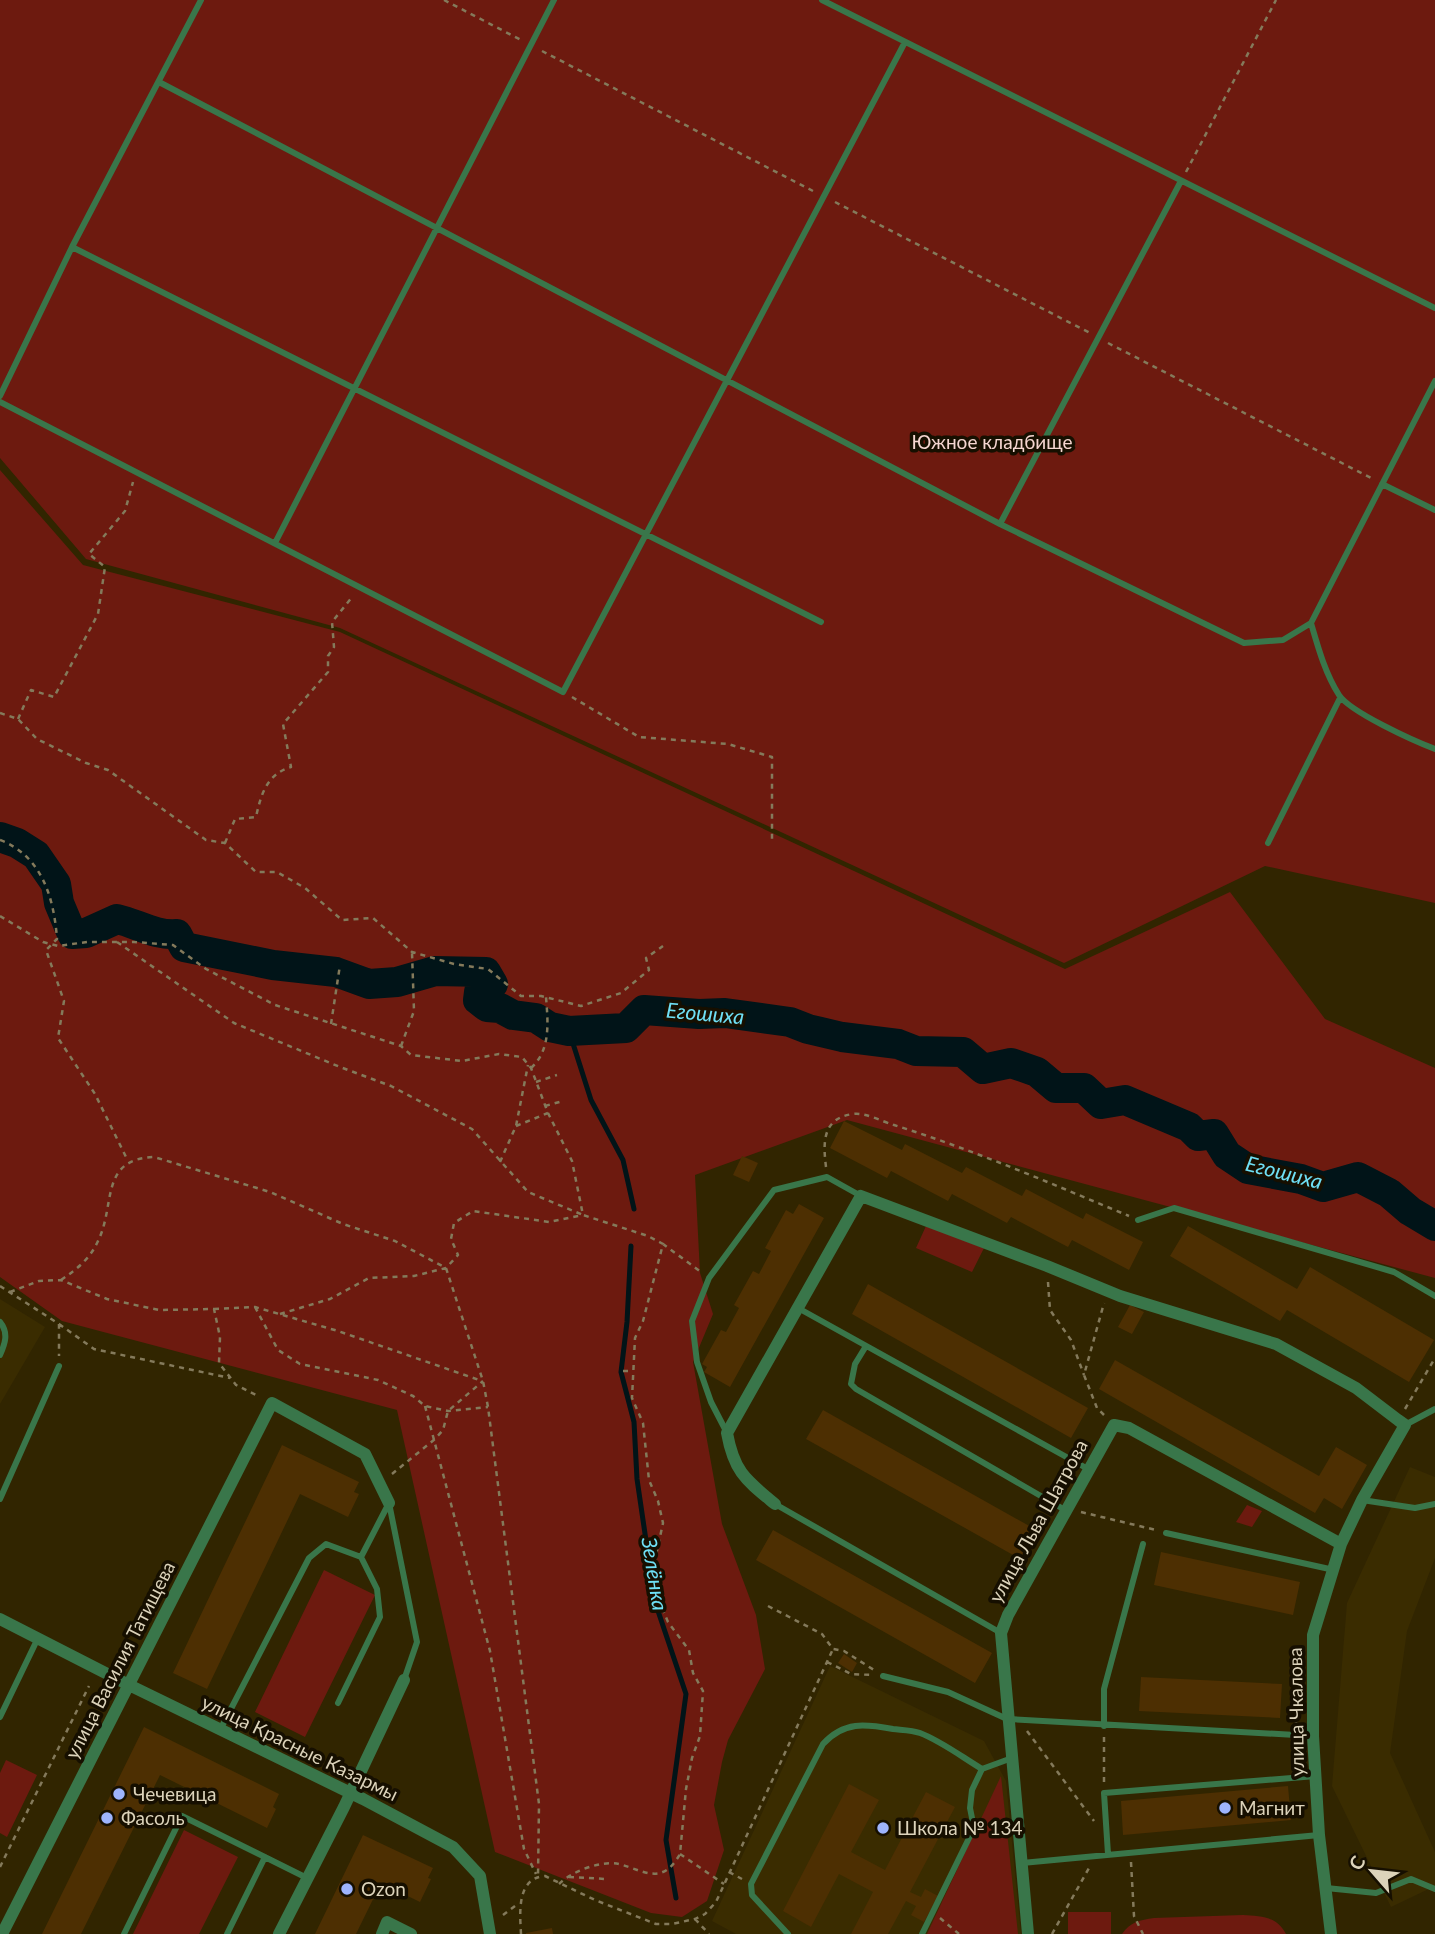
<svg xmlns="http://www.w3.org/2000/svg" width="1435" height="1934" viewBox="0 0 1435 1934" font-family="Lato,sans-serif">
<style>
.built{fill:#3a2c00}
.green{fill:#6d1a0f}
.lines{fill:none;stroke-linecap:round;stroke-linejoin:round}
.stream{stroke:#011418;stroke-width:5}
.river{stroke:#011418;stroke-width:30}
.building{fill:#4d2f02}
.path{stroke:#847a5b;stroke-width:2.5;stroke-dasharray:5 5;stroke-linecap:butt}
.lane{stroke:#39764a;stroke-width:6}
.street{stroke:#39764a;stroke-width:12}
.path-bridge{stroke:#847a5b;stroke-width:2.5;stroke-dasharray:5 5;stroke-linecap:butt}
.poi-dot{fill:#9eb4fd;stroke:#160f00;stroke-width:2.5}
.labels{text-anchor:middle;stroke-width:7;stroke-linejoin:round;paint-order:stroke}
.park-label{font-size:19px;fill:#f5d6d0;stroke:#160f00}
.street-label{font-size:19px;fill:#dcd3ba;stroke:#160f00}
.poi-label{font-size:19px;fill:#dcd3ba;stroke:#160f00;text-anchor:start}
.water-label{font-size:21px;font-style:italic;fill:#6fe0f5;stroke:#160f00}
</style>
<rect width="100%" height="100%" fill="#312500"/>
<path class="built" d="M 0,1299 L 45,1327 L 0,1404 Z
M 1410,1467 L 1435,1477 L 1435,1558 L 1407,1631 L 1390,1753 L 1435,1852 L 1435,1886 L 1391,1907 L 1332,1786 L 1347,1603 Z
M 830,1666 L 984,1741 L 1006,1781 L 1021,1934 L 736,1934 L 712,1921 Z"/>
<path class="green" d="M 0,0 L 1435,0 L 1435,903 L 1265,866 L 1064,963 L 340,628 L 86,559 L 0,458 Z
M 0,470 L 83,565 L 340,632 L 1065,969 L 1230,892 L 1325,1019 L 1435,1068 L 1435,1278 L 847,1120 L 695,1175 L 700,1273 L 713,1314 L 693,1362 L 722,1524 L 756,1615 L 765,1669 L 728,1740 L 722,1762 L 714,1805 L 724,1850 L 707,1901 L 682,1917 L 651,1913 L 495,1852 L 397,1410 L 62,1321 L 0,1277 Z
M 926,1226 L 984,1248 L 972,1272 L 916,1248 Z
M 1247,1505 L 1262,1511 L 1252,1527 L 1236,1522 Z
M 324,1570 L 375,1595 L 305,1737 L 255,1712 Z
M 6,1760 L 37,1775 L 7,1837 L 0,1833 L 0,1773 Z
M 1001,1776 L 1018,1934 L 927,1934 Z
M 184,1830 L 238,1857 L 199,1934 L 133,1934 Z
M 1068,1912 L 1111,1912 L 1111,1934 L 1068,1934 Z
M 1243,1915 C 1260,1916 1277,1916 1286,1934 L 1122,1934 C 1130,1922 1140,1920 1154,1918 Z"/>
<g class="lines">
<path class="stream" d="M 569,1031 L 591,1100 L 623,1160 L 634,1209
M 631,1246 L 627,1322 L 621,1372 L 634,1422 L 637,1479 L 655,1602 L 686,1694 L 666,1840 L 676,1898"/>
<path class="river" d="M 0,837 L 17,843 L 36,855 L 56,884 L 59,903 L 72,934 L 86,933 L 117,919 C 138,924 156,936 177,934 L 184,947 L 273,965 L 336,972 L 369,984 L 397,982 L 435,971 L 486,972 L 493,984 L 479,992 L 478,1000 L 487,1007 L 500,1008 L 513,1015 L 536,1018 L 550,1027 L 569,1031 L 626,1028 L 644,1010 L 699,1014 L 725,1013 L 790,1022 L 808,1029 L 842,1037 L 898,1044 L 916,1051 L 963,1052 L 983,1069 L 1011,1063 L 1037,1072 L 1056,1088 L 1084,1088 L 1101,1104 L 1125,1100 L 1189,1127 L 1198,1136 L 1214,1134 L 1227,1155 L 1248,1169 L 1301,1179 L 1323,1187 L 1358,1177 L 1389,1193 L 1410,1211 L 1435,1226"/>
</g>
<path class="building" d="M 844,1121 L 902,1150 L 905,1144 L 962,1173 L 966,1167 L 1022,1196 L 1026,1189 L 1083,1219 L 1086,1213 L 1143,1242 L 1129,1270 L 1072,1240 L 1068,1247 L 1011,1217 L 1007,1223 L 952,1194 L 948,1201 L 891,1171 L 887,1178 L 830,1148 Z
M 742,1156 L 758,1163 L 749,1182 L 733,1175 Z
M 799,1204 L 824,1218 L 730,1387 L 704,1372 L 707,1367 L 702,1364 L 721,1330 L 726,1332 L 739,1308 L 734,1305 L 753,1271 L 759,1274 L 771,1251 L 765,1248 L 786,1210 L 793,1214 Z
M 1188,1226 L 1297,1289 L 1310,1267 L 1434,1340 L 1409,1382 L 1287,1310 L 1280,1321 L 1170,1256 Z
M 868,1284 L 1088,1408 L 1071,1438 L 852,1314 Z
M 1130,1305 L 1144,1312 L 1132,1334 L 1118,1327 Z
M 1115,1360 L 1319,1476 L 1336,1447 L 1367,1465 L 1342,1509 L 1324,1498 L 1315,1513 L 1099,1389 Z
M 823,1410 L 1040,1532 L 1024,1561 L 806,1439 Z
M 282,1445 L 359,1482 L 354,1492 L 359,1494 L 348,1517 L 300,1494 L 207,1689 L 173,1673 Z
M 773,1530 L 992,1653 L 975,1683 L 756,1560 Z
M 1161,1552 L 1300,1582 L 1293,1615 L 1154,1585 Z
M 844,1654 L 857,1663 L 852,1672 L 838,1663 Z
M 1141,1677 L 1282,1684 L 1280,1718 L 1139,1711 Z
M 144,1727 L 279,1794 L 273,1807 L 276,1809 L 267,1828 L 160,1775 L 81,1934 L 42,1934 Z
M 849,1784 L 879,1800 L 851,1852 L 885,1870 L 926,1792 L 955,1807 L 910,1892 L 921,1897 L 925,1889 L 938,1896 L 924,1922 L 911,1915 L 916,1906 L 906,1901 L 888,1934 L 851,1934 L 873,1892 L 839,1874 L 811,1927 L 783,1911 Z
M 1288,1786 L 1291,1820 L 1123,1835 L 1121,1801 Z
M 363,1835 L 433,1868 L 428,1878 L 431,1879 L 420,1902 L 381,1883 L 356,1934 L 315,1934 Z
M 552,1928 L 553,1934 L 526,1934 L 526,1933 Z"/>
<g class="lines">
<path class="path" d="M 444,0 L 521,40
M 542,51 L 813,191
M 1186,172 L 1276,0
M 835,202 L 1090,333
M 1108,343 L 1373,479
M 572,697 L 639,737 L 728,744 L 772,757 L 772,839
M 0,713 L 18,719 L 37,739 L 86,763 L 108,770 L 206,840 L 225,843 L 256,872 L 277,872 L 305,888 L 342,920 L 373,918 L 412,952 L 454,964 L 488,969 L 521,996 L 541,996 L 581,1006 L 621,993 L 649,970 L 646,958 L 663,946
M 18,719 L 31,690 L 54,697 L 98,614 L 105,567 L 89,554 L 125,511 L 133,482
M 0,840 C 42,856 54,898 57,939 L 46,950 L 64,1001 L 58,1038 L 95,1094 L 128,1161
M 225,843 L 235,819 L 256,817 C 261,794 267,774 291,767 L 283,724 L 328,672 L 328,656 L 334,647 L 332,622 L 353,596
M 117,942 L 234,1023 L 340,1067 L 391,1086 L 472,1129 L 528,1192 L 583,1215
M 331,1024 L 340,965
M 401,1046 L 414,1011 L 412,952
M 531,1068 C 551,1050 548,1022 546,997
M 536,1082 L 557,1075
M 545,1106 L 563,1101
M 516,1126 L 548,1113
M 500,1162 L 516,1126 L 528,1065
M 826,1167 C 823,1143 822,1118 853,1114 C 865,1112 883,1122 894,1125 C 974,1150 1052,1184 1129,1216
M 61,1280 C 77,1269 90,1259 98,1241 C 116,1205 99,1159 154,1157 L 270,1192 L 343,1224 L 395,1241 L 446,1268 L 483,1381 L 488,1407 L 539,1804 L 538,1877
M 1048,1282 L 1050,1310 L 1071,1340 L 1084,1375
M 0,1286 L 59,1324 L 59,1356
M 10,1292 L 39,1281 L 61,1280 L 107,1299 L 159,1310 L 214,1309 L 220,1337 L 219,1363 L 236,1385 L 258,1396
M 255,1307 L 278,1350 L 300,1364 L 378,1380 L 413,1396 L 425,1406 L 448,1411 L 488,1407
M 214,1309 L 255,1307 L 338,1331 L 482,1381
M 280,1314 L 330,1299 L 369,1278 L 414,1276 L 446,1268 L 458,1255 L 451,1239 L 454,1223 L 473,1211 L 549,1222 L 583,1215
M 59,1324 L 94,1349 L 230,1378
M 623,1371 L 632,1371
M 425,1406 L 490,1651 L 524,1849 L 536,1874
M 1405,1409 L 1435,1358
M 1104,1415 L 1097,1408 L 1084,1375 L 1104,1303
M 392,1474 L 435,1439 L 443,1430 L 448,1411 L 483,1381
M 1081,1512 L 1156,1530
M 768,1606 L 822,1634 L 833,1649 L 844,1651 L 874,1670
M 827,1662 L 851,1674 L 872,1675
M 1296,1724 L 1297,1688
M 1027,1731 L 1094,1821
M 1104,1782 L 1104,1736
M 680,1854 L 724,1884
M 1131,1862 L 1134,1916 L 1143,1934
M 0,1867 L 89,1686
M 729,1872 L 742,1879
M 569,1877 L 606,1879
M 559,1884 C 572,1871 602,1860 619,1864 C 645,1871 662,1886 680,1854 L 686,1789 L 692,1758 L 700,1736 L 703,1691 L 693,1673 L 689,1650 L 668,1622 L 660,1603 L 655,1560 L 663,1523 L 658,1501 L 649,1480 L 643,1423 L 632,1398 L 635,1338 L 643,1321 L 663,1244 L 701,1272
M 503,1915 L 519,1903
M 940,1918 L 959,1934
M 695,1919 L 709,1934
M 521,1934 C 520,1914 516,1878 545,1876 L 595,1900 L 656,1924 L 672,1924 L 695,1919 L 705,1914 L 716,1902 L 833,1649
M 1052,1934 L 1089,1868"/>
<path class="lane" d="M 822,0 L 1435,308
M 159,82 L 1000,524 L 1244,643 L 1283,640 L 1311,623 C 1318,647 1325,673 1339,695 C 1350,712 1414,741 1435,749
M 72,247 L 821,622
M 0,396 L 72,247 L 201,0
M 0,402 L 563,692 L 905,42
M 1382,484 L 1435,510
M 1000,524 L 1181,181
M 275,543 L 554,0
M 1311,623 L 1435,381
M 1268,843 L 1340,698
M 1138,1220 L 1174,1208 L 1394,1272 L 1435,1296
M 798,1308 L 1088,1469
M 0,1322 C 9,1333 5,1344 0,1355
M 866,1346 L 855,1364 L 851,1384 L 856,1389 L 1065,1510
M 1405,1425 L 1435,1409
M 726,1431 L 711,1402 L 697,1362 L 692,1321 L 709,1278 L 774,1190 L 827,1177 L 861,1196
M 0,1499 L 59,1366
M 1362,1500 L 1415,1508 L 1435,1504
M 775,1504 L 1001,1633
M 1166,1533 L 1334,1570
M 883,1676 L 948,1692 L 1007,1719 L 1313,1736
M 338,1703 L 380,1617 L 377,1589 L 361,1557
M 0,1717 L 38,1638
M 1104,1726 L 1104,1689 L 1143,1544
M 220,1730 L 309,1558 L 326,1544 L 361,1557 L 389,1503 L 417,1642 L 404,1680
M 1108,1854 L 1104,1793 L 1316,1776
M 1022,1863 L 1319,1835
M 1326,1888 L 1376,1893 L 1411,1879 L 1435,1889
M 124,1934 L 182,1816 L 307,1878
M 227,1934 L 265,1857
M 788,1934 L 752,1895 L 751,1884 L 823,1744 C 844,1721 865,1724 893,1729 C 902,1730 912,1730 920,1733 C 941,1741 962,1757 982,1769 L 1012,1758
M 922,1934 L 974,1828 L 970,1808 L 972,1790 L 982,1769"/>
<path class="street" d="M 775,1504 C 746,1480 734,1472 727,1433 L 861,1196 L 1047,1266 L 1120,1296 L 1276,1344 L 1356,1388 L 1398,1420 L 1405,1425 L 1362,1500 L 1341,1544 L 1313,1635 L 1313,1736 L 1319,1835 L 1331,1934
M 0,1619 L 129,1685 L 363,1799 L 453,1847 L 480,1876 L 490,1934
M 2,1934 L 272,1403 L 365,1454 L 389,1503
M 279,1934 L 344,1807 L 404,1680
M 382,1934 L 387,1922 L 411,1934
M 1028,1934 L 1001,1633 L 1008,1615 L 1114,1425 L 1129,1428 L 1341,1544"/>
<path class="path-bridge" d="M 0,916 L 43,942 L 58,946 L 87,942 L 134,942 L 173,945 L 206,969 L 275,1005 L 401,1046 L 411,1055 L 462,1061 L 499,1054 L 522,1057 L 531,1068 L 548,1113 L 572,1161 L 583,1215 L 648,1236 L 663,1244"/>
</g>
<g class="poi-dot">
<circle cx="119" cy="1794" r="7"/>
<circle cx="1225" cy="1808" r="7"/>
<circle cx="107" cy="1818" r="7"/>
<circle cx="883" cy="1828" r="7"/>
<circle cx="347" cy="1889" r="7"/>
</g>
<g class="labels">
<g class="park-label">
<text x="992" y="449">Южное кладбище</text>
</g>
<g class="street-label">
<text transform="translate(1038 1521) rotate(-61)" y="7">улица Льва Шатрова</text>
<text transform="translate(120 1660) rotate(-63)" y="7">улица Василия Татищева</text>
<text transform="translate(1296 1712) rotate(-91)" y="7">улица Чкалова</text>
<text transform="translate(300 1748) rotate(26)" y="7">улица Красные Казармы</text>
</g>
<g class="poi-label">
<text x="133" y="1801">Чечевица</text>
<text x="1239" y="1815">Магнит</text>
<text x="121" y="1825">Фасоль</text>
<text x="897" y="1835">Школа № 134</text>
<text x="361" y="1896">Ozon</text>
</g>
<g class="water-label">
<text transform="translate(705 1014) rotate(5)" y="7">Егошиха</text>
<text transform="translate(1284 1173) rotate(14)" y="7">Егошиха</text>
<text transform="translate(654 1574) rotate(81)" y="7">Зелёнка</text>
</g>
</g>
<g transform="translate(1372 1871) rotate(298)" stroke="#160f00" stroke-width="5" paint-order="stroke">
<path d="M0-5L12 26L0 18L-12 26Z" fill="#dcd3ba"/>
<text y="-10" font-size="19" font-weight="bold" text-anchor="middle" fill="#dcd3ba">С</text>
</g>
</svg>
